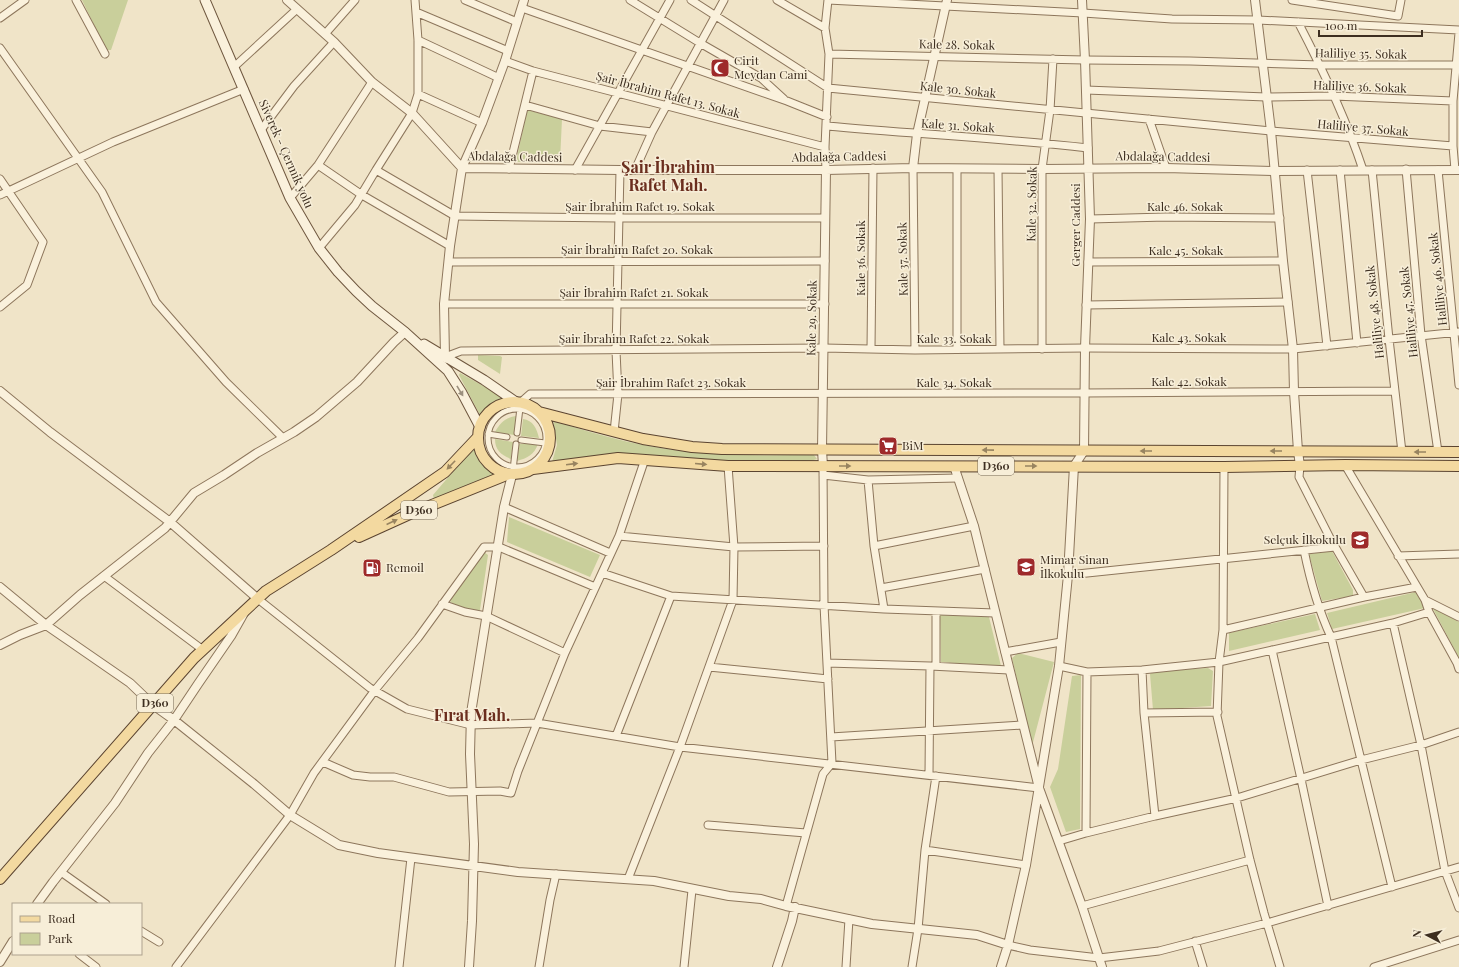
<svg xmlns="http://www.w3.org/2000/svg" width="1459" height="967" viewBox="0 0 1459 967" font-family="'Playfair Display',serif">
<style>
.green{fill:#c9cf9b}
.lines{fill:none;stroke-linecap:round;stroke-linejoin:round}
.pedestrian-casing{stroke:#8d765c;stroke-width:7}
.minor-casing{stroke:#8d765c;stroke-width:9}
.tertiary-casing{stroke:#8d765c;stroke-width:10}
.secondary-casing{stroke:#6f573f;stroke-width:11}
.primary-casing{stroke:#5b4430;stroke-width:12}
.pedestrian{stroke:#faf1dc;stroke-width:5}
.minor{stroke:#faf1dc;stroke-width:7}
.tertiary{stroke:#faf1dc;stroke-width:8}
.secondary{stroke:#faf1dc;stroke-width:9}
.primary{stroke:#f3d9a0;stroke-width:10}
.oneway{fill:#9c907e}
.oneway2{fill:#988460}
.labels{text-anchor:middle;stroke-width:3;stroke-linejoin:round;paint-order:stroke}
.shield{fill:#f7eed8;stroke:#756857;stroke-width:1}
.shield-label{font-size:11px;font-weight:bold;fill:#3d2e20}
.street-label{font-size:12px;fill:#3d2e20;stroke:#f7eed8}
.poi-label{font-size:12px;fill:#3d2e20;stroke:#f7eed8;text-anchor:start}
.district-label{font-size:16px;font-weight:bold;fill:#6b2e1e;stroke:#f7eed8}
</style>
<rect width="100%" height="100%" fill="#f0e4c8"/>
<path class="green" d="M 82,0 L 128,0 L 111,50 L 106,50 Z
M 527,110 L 562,119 L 560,161 L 516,162 Z
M 478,355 L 500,356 L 502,357 L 500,374 L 478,360 Z
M 460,373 L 505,398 L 497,402 L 481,417 L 459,375 Z
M 517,416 L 514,435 L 495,432 C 500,423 506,417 517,416 Z
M 523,419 C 533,420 537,429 539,438 L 521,436 Z
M 553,420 C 601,437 651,449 702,453 C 739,456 777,455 814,455 L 817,459 L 810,461 L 699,460 L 626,454 L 591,456 L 552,462 L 557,445 Z
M 495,439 L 513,442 L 511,459 C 501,455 495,450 495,439 Z
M 519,444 L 538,444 C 534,455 527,458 517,461 Z
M 474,447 L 485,466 L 498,476 L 434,500 L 433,495 Z
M 509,517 L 600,555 L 590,577 L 507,542 Z
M 1332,551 L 1353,590 L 1353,596 L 1322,601 L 1309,554 Z
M 484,552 L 488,555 L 480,610 C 471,610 455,608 449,600 Z
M 1416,592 L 1425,608 L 1332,629 L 1327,613 Z
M 1432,607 L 1459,622 L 1459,658 Z
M 1315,614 L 1320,630 L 1229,651 L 1229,633 Z
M 940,615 L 989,617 L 1001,666 L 941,662 Z
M 1018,653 L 1054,662 L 1032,746 L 1012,658 Z
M 1208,668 L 1213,671 L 1211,706 L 1153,710 L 1150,674 L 1155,671 Z
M 1081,675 L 1080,829 L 1066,832 L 1050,787 L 1058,769 L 1072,676 Z"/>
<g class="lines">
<g class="pedestrian-casing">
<path id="pedestrian" d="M488 438a29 29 0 1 1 58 0a29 29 0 1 1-58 0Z
M 517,433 L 520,408
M 488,434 L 507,437
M 521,440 L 545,443
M 513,470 L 516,444"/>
</g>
<g class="minor-casing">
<path id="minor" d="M 76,0 L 105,54
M 465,0 L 517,22
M 630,0 L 700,43 L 761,78 L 784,99
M 691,0 L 828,88 L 1271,131 L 1453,146
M 777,0 L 825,28
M 828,0 L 1083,13 L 1172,19 L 1258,20 L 1459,30
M 1292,0 L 1398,16 L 1401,0
M 522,8 L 787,101 L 827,117
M 416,12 L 508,51
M 0,18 L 25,0
M 1298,22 C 1323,70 1346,118 1363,170
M 325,34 L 355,0
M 418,40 L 499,78
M 0,48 L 102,192 L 156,302 L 226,382 L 283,438
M 829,54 L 1085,60 L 1190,61 L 1320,65 L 1453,65 L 1459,68
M 505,61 L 533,71 L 825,147
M 234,67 L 297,9
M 1086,90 L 1266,97 L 1334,96 L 1453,101
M 418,94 L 482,123
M 525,105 L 600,126 L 652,132
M 1149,119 L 1166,168
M 827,126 C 914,134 1001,138 1088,148
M 261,130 L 294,86 L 334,42
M 318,165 L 362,195 L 450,246
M 913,168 L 915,350
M 509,169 L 533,71
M 957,169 L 957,349
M 998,169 L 1000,349
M 1406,169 L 1421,335 L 1438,452
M 376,170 L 412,113 L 418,94 L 418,40 L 415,0
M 575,170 L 670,0
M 635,170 L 652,132 L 724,0
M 826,170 L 825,147 L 829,54 L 825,28 L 828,0
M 1307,170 L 1327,346
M 1340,170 L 1357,343
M 1372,170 L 1389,339 L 1402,452
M 1438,170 L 1459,385
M 1455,170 L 1453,146 L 1453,101 L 1459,33
M 0,179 L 43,242 L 27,285 L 0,307
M 0,195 L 113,142 L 244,89
M 290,198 L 318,165 L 372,82
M 1090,219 L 1166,217 L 1280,218
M 319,248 L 355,205 L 376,170 L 455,216 L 618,218 L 825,218
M 449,262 L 825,261
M 1088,262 L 1283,261
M 444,304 L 825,304
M 1086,305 L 1288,302
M 871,349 L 873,168
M 1042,349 L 1042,169 L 1050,110 L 1053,59
M 446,359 L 445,357 L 461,351 L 824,348 L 915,350 L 1085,348 L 1293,349 L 1459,332
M 521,402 L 530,394 L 1084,393 L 1394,391
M 614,432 L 618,394 L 616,351 L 620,170
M 1345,465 L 1425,600 L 1429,612 L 1457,663 L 1459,669
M 1300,466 L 1299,477 L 1330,538 L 1364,597
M 1224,467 L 1223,630 L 1219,662 L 1217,716 L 1250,860 L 1264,913 L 1280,967
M 823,475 L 868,480 L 958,478
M 868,480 L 874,546 L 884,609
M 504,507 L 610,553
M 619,536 L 734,547 L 824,546
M 874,546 L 974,526
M 1304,550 C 1310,580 1318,609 1331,637 L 1392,887
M 1398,556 L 1459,554
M 602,573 L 671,596 L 884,609 L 995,613
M 1068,575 L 1335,547
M 104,576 L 203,650
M 881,588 L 985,569
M 258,599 L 370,688 L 407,709 L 471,725 L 537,723 L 680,747 L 1039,788
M 1425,600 L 1459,617
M 442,604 L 465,612 L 486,616 L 565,653
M 1393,623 L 1421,745 L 1445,871 L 1459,908
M 1223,630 L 1364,597 L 1417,587
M 1272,650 L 1301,779 L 1328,906
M 1005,652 L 1061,642
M 827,663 L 930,666 L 1009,670
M 936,666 L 936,611
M 1059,666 L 1087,672 L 1142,670 L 1219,662 L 1393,623 L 1429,612
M 709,667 L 828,679
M 1142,670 L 1144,713 L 1155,816
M 1144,713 L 1218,712
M 616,736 L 671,596
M 831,737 L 1022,725
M 323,762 L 353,775 L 370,777 L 394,777 L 449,792 L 500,791 L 511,793 L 518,771 L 565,653 L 619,536 L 645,459
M 929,775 L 930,666
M 708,825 L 806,833
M 1086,833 L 1087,672
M 1059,841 L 1086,833 L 1155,816 L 1237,798 L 1361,760 L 1421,745 L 1459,732
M 925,850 L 1026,865
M 61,872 L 106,904
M 628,879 L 680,747 L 733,600 L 734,547 L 728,466
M 786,906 L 823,774 L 832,763 L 824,605 L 823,466
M 1082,906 L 1250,860
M 141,931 L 159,942
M 1195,941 L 1203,967
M 1008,945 L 1030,950 L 1099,958 L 1159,951 L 1267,923 L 1459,867
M 79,954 L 96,967
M 176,967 L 290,815 L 314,773 L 375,690 L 418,638 L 484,547 L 499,547 L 595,587
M 399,967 L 411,858
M 539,967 L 550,900 L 556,874
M 684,967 L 692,890
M 846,967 L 849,919
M 912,967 L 918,929 L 925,850 L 936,776
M 1374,967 L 1459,940"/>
</g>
<g class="tertiary-casing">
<path id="tertiary" d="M 287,0 L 334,42 L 372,82 L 412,113 L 462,168 L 620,170 L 826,170 L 913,168 L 1042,169 L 1166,168 L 1274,171 L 1459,170
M 1255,0 L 1271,131 L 1283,261 L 1293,349 L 1294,392 L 1298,451 L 1300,466
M 913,168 L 917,134 L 947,0
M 445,357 L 444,304 L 450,246 L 462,168 L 482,123 L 505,61 L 524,0
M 0,391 L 50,432 L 170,522 L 258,599
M 823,466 L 822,450 L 826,170
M 954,466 L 974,526 L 1039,788 L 1082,906 L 1102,967
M 0,587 L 46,625 L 130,683 L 153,705 L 174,720 L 254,784 L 290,815 L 339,845 L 378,853 L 518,872 L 654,881 L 729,896 L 761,899 L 786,906 L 872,924 L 977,935 L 1008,945
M 0,645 L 20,635 L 46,625 L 80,595 L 165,528 L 194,493 L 224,475 L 257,453 L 294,432 L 316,417 L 357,382 L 394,342 L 405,332
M 37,904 L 53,882 L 115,803 L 148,753 L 174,720 L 198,684 L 231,636 L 244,613
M 0,962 L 13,941
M 469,967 L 472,921 L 474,844 L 470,754 L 471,713 L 504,507 L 512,475
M 777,967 L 792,921 L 795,907
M 1001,967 L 1008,945 L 1026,865 L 1059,666 L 1068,575 L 1074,466 L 1084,451 L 1085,348 L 1090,219 L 1085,60 L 1082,0"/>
</g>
<g class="secondary-casing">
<path id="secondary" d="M 205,0 L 290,198 L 319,248 L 338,272 L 356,291 L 372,306 L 405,332 L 448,371 L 462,393 L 480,427
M 424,344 L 484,380 L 516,402"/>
</g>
<g class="primary-casing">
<path id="primary" d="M478 438a36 36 0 1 1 72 0a36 36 0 1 1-72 0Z
M 539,412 L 643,439 L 692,447 L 722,449 L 1459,452
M 533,469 L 618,458 L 728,466 L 1224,467 L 1345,465 L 1459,466
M 359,537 L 412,513 L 509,474
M 0,879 L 194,658 L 266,591 L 331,550 L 445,472 L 478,437"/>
</g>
<use href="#pedestrian" class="pedestrian"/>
<use href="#minor" class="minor"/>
<use href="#tertiary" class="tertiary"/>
<use href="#secondary" class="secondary"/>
<use href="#primary" class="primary"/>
</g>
<defs><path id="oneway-solid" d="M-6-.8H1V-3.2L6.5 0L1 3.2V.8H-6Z"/></defs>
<use class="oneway" href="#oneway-solid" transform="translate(460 391) rotate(59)"/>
<g class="oneway2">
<use href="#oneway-solid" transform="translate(988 450) rotate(-179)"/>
<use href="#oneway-solid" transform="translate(1146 451) rotate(-180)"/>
<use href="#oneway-solid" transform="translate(1276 451) rotate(-180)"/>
<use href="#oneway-solid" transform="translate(1420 452) rotate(180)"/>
<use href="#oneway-solid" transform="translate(572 464) rotate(-7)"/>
<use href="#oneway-solid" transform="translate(701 464) rotate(5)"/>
<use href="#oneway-solid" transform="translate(451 465) rotate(134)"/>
<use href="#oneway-solid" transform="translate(845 466)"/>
<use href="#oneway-solid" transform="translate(1031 466)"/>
<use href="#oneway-solid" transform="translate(392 522) rotate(-25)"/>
</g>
<defs>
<g id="mosque-square" transform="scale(1)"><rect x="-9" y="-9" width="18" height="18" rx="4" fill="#9e2a2b" stroke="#f7eed8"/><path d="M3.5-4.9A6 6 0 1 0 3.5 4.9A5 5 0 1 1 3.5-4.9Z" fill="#fff"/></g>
<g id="supermarket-square" transform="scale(1)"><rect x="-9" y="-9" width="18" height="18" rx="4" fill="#9e2a2b" stroke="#f7eed8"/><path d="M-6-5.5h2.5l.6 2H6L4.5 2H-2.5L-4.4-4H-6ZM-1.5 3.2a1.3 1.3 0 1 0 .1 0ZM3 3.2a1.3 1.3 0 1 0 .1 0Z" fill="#fff"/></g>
<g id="school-square" transform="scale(1)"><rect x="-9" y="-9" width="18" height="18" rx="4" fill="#9e2a2b" stroke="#f7eed8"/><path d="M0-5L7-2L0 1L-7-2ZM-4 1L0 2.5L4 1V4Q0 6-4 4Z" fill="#fff"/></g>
<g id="fuel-square" transform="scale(1)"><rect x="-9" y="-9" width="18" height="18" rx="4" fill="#9e2a2b" stroke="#f7eed8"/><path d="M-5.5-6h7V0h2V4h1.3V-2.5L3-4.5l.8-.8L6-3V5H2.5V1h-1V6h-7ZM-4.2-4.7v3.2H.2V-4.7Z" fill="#fff"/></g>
</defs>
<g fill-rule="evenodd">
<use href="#mosque-square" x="720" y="68"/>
<use href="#supermarket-square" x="888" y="446"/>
<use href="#school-square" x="1360" y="540"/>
<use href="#school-square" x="1026" y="567"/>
<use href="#fuel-square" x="372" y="568"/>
</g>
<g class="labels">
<g class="shield">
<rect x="978" y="457" width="36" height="18" rx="3"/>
<rect x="401" y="501" width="36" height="18" rx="3"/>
<rect x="137" y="694" width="36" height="18" rx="3"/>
</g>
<g class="shield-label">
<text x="996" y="470">D360</text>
<text x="419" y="514">D360</text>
<text x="155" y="707">D360</text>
</g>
<g class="street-label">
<text transform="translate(957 45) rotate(1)" y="4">Kale 28. Sokak</text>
<text transform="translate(1361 54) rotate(1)" y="4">Haliliye 35. Sokak</text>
<text transform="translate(1360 87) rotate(2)" y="4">Haliliye 36. Sokak</text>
<text transform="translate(958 90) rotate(6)" y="4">Kale 30. Sokak</text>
<text transform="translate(668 95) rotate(15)" y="4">Şair İbrahim Rafet 13. Sokak</text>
<text transform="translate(958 126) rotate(4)" y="4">Kale 31. Sokak</text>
<text transform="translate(1363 128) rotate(5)" y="4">Haliliye 37. Sokak</text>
<text transform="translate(286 154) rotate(66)" y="4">Siverek - Çermik yolu</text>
<text transform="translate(515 157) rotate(1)" y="4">Abdalağa Caddesi</text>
<text transform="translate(839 157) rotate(-1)" y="4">Abdalağa Caddesi</text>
<text transform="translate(1163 157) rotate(1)" y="4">Abdalağa Caddesi</text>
<text transform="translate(1032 204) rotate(-89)" y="4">Kale 32. Sokak</text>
<text x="640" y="211">Şair İbrahim Rafet 19. Sokak</text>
<text x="1185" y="211">Kale 46. Sokak</text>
<text transform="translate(1076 225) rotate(-90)" y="4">Gerger Caddesi</text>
<text x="637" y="254">Şair İbrahim Rafet 20. Sokak</text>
<text x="1186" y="255">Kale 45. Sokak</text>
<text transform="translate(861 258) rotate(-90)" y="4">Kale 36. Sokak</text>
<text transform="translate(903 259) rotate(-91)" y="4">Kale 37. Sokak</text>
<text transform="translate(1438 279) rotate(-96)" y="4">Haliliye 46. Sokak</text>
<text x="634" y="297">Şair İbrahim Rafet 21. Sokak</text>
<text transform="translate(1375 312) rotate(-96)" y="4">Haliliye 48. Sokak</text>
<text transform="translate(1409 312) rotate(-96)" y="4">Haliliye 47. Sokak</text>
<text transform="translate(812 318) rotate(-89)" y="4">Kale 29. Sokak</text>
<text x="1189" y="342">Kale 43. Sokak</text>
<text x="634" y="343">Şair İbrahim Rafet 22. Sokak</text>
<text x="954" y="343">Kale 33. Sokak</text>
<text x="1189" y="386">Kale 42. Sokak</text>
<text x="671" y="387">Şair İbrahim Rafet 23. Sokak</text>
<text x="954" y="387">Kale 34. Sokak</text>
</g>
<g class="poi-label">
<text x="734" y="65">Cirit<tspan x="734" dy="14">Meydan Cami</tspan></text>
<text x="902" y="450">BiM</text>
<text x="1346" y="544" text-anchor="end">Selçuk İlkokulu</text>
<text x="1040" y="564">Mimar Sinan<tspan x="1040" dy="14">İlkokulu</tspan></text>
<text x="386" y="572">Remoil</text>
</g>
<g class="district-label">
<text x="668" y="173">Şair İbrahim<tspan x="668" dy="18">Rafet Mah.</tspan></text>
<text x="472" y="721">Fırat Mah.</text>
</g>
</g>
<rect x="12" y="903" width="130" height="52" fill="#f7eed8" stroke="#ada18e"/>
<rect x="20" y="916" width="20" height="6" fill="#f3d9a0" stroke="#ada18e"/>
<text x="48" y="923" font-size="12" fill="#3d2e20">Road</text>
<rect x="20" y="933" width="20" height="12" fill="#c9cf9b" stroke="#ada18e"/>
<text x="48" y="943" font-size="12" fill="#3d2e20">Park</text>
<g transform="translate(1427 935) rotate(277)" stroke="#f7eed8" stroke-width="3" paint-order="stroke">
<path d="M0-3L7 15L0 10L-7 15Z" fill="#3d2e20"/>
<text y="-6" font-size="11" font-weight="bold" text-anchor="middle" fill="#3d2e20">N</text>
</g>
<path d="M1319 30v6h103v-6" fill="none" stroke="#3d2e20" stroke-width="2"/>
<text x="1325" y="30" font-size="12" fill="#3d2e20" stroke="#f7eed8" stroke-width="3" paint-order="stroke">100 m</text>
</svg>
